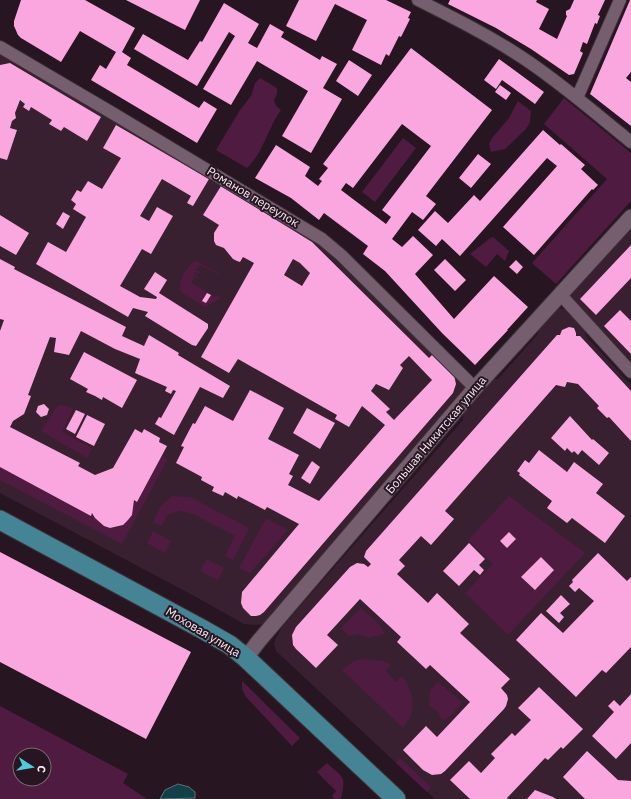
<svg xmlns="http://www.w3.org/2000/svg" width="631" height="799" viewBox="0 0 631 799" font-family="'IBM Plex Sans',sans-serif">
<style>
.built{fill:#382030}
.green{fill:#4f1b41;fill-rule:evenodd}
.water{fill:#134047;stroke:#57727a}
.building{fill:#faa6df;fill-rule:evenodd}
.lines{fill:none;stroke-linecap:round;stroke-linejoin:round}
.minor-casing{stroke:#3e3039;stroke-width:14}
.tertiary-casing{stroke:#3e3039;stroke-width:17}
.primary-casing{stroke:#3e3039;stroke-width:21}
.minor{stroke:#755e6d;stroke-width:12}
.tertiary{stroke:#755e6d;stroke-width:15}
.primary{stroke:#458494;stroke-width:19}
.labels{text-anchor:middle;stroke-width:4;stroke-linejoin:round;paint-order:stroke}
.street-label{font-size:12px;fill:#f5e8f0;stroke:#281522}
</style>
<rect width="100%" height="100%" fill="#281522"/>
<path class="built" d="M 0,53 L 320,242 L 466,387 L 268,619 L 262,624 L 257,625 L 244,624 L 198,598 L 0,493 Z
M 631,225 L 631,361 L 572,298 L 571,291 Z
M 558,308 L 568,310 L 584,328 L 586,336 L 631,385 L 631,799 L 435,799 L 276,651 L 274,645 L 275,640 L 282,627 L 463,420 L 464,410 L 491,379 L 498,379 L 538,334 L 539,327 Z"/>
<path class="green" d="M 260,78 L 277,88 L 277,94 L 274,100 L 276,106 L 281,110 C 268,128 263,153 247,168 L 216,150 L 240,110 L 251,96 L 255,83 Z
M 564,98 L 631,153 L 631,201 L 556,284 L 532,263 L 607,179 L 544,124 Z
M 518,101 L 531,111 L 530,122 L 526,129 L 505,149 L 491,152 L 489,144 L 492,138 L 509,118 Z
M 403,138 L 416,148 L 375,202 L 362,192 Z
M 493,237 L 509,251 L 505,261 L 497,254 L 486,267 L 470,254 L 489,239 Z
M 196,261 L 220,274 L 220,275 C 213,272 207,268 199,265 L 198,267 L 202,269 L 197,268 L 196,270 L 200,272 L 199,274 L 195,272 L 194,274 L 199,278 L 199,279 L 194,277 L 191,283 L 215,297 L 216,295 L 221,298 L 205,307 L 182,293 C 176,284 187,264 196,261 Z
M 58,405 L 68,406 L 73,409 L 62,432 L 92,448 L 87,458 L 41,431 Z
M 162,456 L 168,459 L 122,544 L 0,480 L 0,467 L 91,515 L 92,513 C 100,528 118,534 129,519 C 133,513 132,507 134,500 L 137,502 Z
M 172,496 L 190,497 L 249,528 L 233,560 L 225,556 L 235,536 L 193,514 L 180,511 L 167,515 L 162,526 L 153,522 L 161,506 Z
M 509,496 L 585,553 L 508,635 L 465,593 L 493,564 L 468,540 ZM 541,557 L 554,570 L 535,590 L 522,578 Z
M 266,518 L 288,530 L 250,573 L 239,568 Z
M 153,531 L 171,541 L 165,553 L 147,543 Z
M 207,559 L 224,568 L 218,580 L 200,571 Z
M 361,608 L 379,624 L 385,634 L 368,638 L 358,634 L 351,636 L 348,635 L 341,628 Z
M 364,659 L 383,661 L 391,665 L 386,671 L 396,682 L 402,676 C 411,687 415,700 411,715 C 409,719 405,724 403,728 L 342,670 L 354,661 Z
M 242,681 L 300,738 L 292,746 L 246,697 L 242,689 Z
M 438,682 L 462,702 L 451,716 L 445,720 L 441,719 L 438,712 L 429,706 L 430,690 Z
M 0,706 L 128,774 L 123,783 L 147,799 L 0,799 ZM 20,755 L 44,755 L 44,779 L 20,779 Z
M 400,758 L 431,787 L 427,792 L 396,763 Z
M 327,763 C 344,779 346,775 341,799 L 334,799 L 332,796 L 336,791 L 317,772 Z"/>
<path class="water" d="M 178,784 L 189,787 L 195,792 L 195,798 L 160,799 L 165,790 Z"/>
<path class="building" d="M 21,0 L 85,0 L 135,28 L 122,52 L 131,58 L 127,65 L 199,108 L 204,101 L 217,109 L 197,143 L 91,80 L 100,65 L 106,69 L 116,52 L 80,31 L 61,62 L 21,38 L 18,35 L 14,26 L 14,21 Z
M 126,0 L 200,0 L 185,30 Z
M 299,0 L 386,0 L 411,12 L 408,18 L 410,19 L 401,37 L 399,36 L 389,56 L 386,54 L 381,65 L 352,50 L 367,20 L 335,4 L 316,41 L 286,26 Z
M 450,0 L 537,0 L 536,2 L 549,9 L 539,29 L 557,39 L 567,16 L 566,15 L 566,11 L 570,9 L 574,0 L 605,0 L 598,15 L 600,16 L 597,24 L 595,23 L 587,44 L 583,42 L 580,51 L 583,53 L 574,74 L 569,75 L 531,49 L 496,28 L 448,4 Z
M 630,0 L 631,0 L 631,72 L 626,78 L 631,82 L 631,126 L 590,94 Z
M 224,3 L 259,24 L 248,43 L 257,48 L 270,24 L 284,32 L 281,37 L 320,60 L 322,56 L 337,64 L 323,88 L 342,99 L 311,153 L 282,136 L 308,91 L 257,61 L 231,105 L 203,89 L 235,36 L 229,32 L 197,86 L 134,49 L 143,34 L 188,60 L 200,41 L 202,42 Z
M 411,48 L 492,110 L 426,196 L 436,204 L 423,220 L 412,212 L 392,239 L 402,247 L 413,236 L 433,255 L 415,274 L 454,319 L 494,276 L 528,307 L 507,330 L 508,330 L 475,365 L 442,333 L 385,271 L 363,254 L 368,246 L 324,213 L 319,220 L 291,198 L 255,178 L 276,145 L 310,167 L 305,176 L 318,186 L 322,181 L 319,179 L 328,168 L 323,164 ZM 402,124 L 431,146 L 382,210 L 391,217 L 386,224 L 341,190 L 346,183 L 353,188 Z
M 499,59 L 544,92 L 535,104 L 502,80 L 496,89 L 484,80 Z
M 349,60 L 372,75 L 358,96 L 336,81 Z
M 10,63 L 101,117 L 87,141 L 64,127 L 61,131 L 49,124 L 52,120 L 31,107 L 29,111 L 23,107 L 25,104 L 20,100 L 15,113 L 16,118 L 12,121 L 10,128 L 17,130 L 7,160 L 0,158 L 0,65 Z
M 500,85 L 511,93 L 506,100 L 495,92 Z
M 116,125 L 209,179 L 193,206 L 187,203 L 191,196 L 162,179 L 140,216 L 149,221 L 157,207 L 173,216 L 151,254 L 142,249 L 120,286 L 140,297 L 156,299 L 157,297 L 144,289 L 155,272 L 167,280 L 159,293 L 208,324 L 208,328 L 196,346 L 192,345 L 145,316 L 148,312 L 133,308 L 128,317 L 36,264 L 48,242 L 66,252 L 86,217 L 73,209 L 76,204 L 71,200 L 77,190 L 81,192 L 88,181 L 102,189 L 121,158 L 103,148 Z
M 543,130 L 560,145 L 561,144 L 585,165 L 581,169 L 598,185 L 593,190 L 592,189 L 534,255 L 503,227 L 557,166 L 547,158 L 460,256 L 442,239 L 436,246 L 418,230 L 435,211 L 448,223 L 474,195 L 480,201 Z
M 478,154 L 491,164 L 471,188 L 459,178 Z
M 221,186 L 312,242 L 426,355 L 429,358 L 433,354 L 454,375 L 456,384 L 453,393 L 264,612 L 260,615 L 256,616 L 251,616 L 243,608 L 241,603 L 242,592 L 299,524 L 267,507 L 265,510 L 238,496 L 237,499 L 225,492 L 223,496 L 212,491 L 214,487 L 201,480 L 202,477 L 176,463 L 184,447 L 181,446 L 193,423 L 195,424 L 205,406 L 233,421 L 250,390 L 284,408 L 268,439 L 299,455 L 289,474 L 293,476 L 288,485 L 319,501 L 385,425 L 362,406 L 349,427 L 335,419 L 337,415 L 238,359 L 229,373 L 201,357 L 254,263 L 243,257 L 240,262 L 237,261 L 233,259 L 224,248 L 216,245 L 214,241 L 214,233 L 219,225 L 203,215 ZM 293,259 L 300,263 L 310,273 L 302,286 L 284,275 ZM 409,356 L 432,380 L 394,420 L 386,412 L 390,409 L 371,391 L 376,384 L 389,390 L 403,368 L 400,365 Z
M 63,212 L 70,216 L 63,229 L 56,224 Z
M 0,215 L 29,233 L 16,255 L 0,246 Z
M 631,245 L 631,278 L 596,315 L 580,299 Z
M 0,259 L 15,267 L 14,269 L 126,327 L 122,336 L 144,346 L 149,335 L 179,353 L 178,355 L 230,386 L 223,398 L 200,387 L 174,435 L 155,424 L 159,417 L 161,418 L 176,391 L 173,390 L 171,394 L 165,391 L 167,387 L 135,373 L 140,359 L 115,349 L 81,331 L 69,355 L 54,352 L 56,338 L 50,337 L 28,395 L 31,396 L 24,414 L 13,421 L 10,427 L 80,463 L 78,466 L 95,475 L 113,468 L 135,429 L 142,433 L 144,429 L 160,438 L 159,442 L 167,446 L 137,502 L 134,500 L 132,515 L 128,520 L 123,525 L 110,528 L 104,526 L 95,518 L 92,513 L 91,516 L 0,467 L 0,331 L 4,320 L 0,319 Z
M 445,259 L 466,280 L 455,291 L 434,270 Z
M 516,260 L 523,267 L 517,274 L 509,267 Z
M 207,293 L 211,295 L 206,303 L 202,301 Z
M 620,310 L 631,321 L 631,354 L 604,326 Z
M 569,327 L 574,328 L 576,333 L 576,336 L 580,336 L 631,391 L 631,441 L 609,417 L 607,418 L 597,408 L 599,406 L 578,384 L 567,382 L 565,387 L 556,385 L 445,511 L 454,519 L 431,545 L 421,536 L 399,560 L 405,566 L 397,574 L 428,603 L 437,593 L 469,624 L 460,633 L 510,679 L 501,688 L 507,695 L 508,699 L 506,706 L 504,709 L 445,771 L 441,774 L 432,775 L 423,770 L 403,750 L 426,726 L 437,737 L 470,702 L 430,665 L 426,669 L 397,642 L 401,637 L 360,599 L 327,635 L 338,645 L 316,668 L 296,649 L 293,645 L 292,635 L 296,627 L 350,567 L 357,563 L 364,564 L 368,567 L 371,564 L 364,557 L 366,551 L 557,335 L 560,335 L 562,330 Z
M 84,352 L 137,380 L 122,408 L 103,397 L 102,400 L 95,396 L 86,392 L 88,389 L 70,379 Z
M 44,404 L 49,409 L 47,415 L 41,417 L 36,412 L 38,406 Z
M 307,408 L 335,423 L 320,449 L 293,433 Z
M 76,410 L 85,414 L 75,434 L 66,429 Z
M 87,415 L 105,424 L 94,446 L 76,437 Z
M 570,416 L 592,440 L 593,439 L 609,453 L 599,465 L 582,450 L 578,455 L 574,451 L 572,453 L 567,448 L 565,451 L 551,438 Z
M 539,450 L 567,472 L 574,462 L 603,484 L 596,493 L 625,516 L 605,543 L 572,518 L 567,523 L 547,508 L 552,501 L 519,475 L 520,473 L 517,471 L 525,460 L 529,463 Z
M 312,461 L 320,467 L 310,484 L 301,478 Z
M 509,532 L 516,539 L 507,548 L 500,541 Z
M 469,543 L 485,559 L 479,565 L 484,570 L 480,575 L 474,570 L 459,586 L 443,571 Z
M 0,552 L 191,652 L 146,739 L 0,662 Z
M 598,553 L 627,581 L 631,577 L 631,647 L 606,673 L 602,670 L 576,697 L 516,640 L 541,613 L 563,633 L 594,601 L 579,588 L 575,592 L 569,586 L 573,582 L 572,580 Z
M 541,557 L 554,570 L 535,590 L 521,577 Z
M 561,595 L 570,604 L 560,613 L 564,617 L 559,623 L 546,611 Z
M 539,687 L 583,729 L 563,749 L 561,747 L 548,760 L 545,758 L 507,798 L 508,799 L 470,799 L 450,780 L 469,761 L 481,773 L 495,758 L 491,754 L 512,733 L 515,736 L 531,720 L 518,708 Z
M 631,694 L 631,743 L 616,759 L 592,736 L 614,712 L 608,706 L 614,700 L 620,706 Z
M 587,751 L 618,780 L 631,781 L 631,799 L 585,799 L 563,777 Z
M 535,790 L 553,797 L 556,799 L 527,799 Z"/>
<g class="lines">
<g class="minor-casing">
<path id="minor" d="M 418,0 C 454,18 490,36 523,58 C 561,83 595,113 631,142
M 0,47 L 114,114 L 322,239 L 341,255 L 475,388
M 577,98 L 620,0
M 560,294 L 631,372"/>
</g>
<g class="tertiary-casing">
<path id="tertiary" d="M 246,658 L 258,642 L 475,388 L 631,217"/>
</g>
<g class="primary-casing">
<path id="primary" d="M 0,520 L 202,629 L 230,645 L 246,658 L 396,799"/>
</g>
<use href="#minor" class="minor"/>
<use href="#tertiary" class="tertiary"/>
<use href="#primary" class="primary"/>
</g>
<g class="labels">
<g class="street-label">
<text transform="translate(253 197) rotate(31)" y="4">Романов переулок</text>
<text transform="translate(436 435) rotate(-50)" y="4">Большая Никитская улица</text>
<text transform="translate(203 632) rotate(31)" y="4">Моховая улица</text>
</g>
</g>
<g transform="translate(32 767) rotate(102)"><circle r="19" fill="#281522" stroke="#7a6974"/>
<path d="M0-3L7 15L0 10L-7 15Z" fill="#53cadc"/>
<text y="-6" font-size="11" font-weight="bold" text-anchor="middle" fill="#f5e8f0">С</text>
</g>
</svg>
